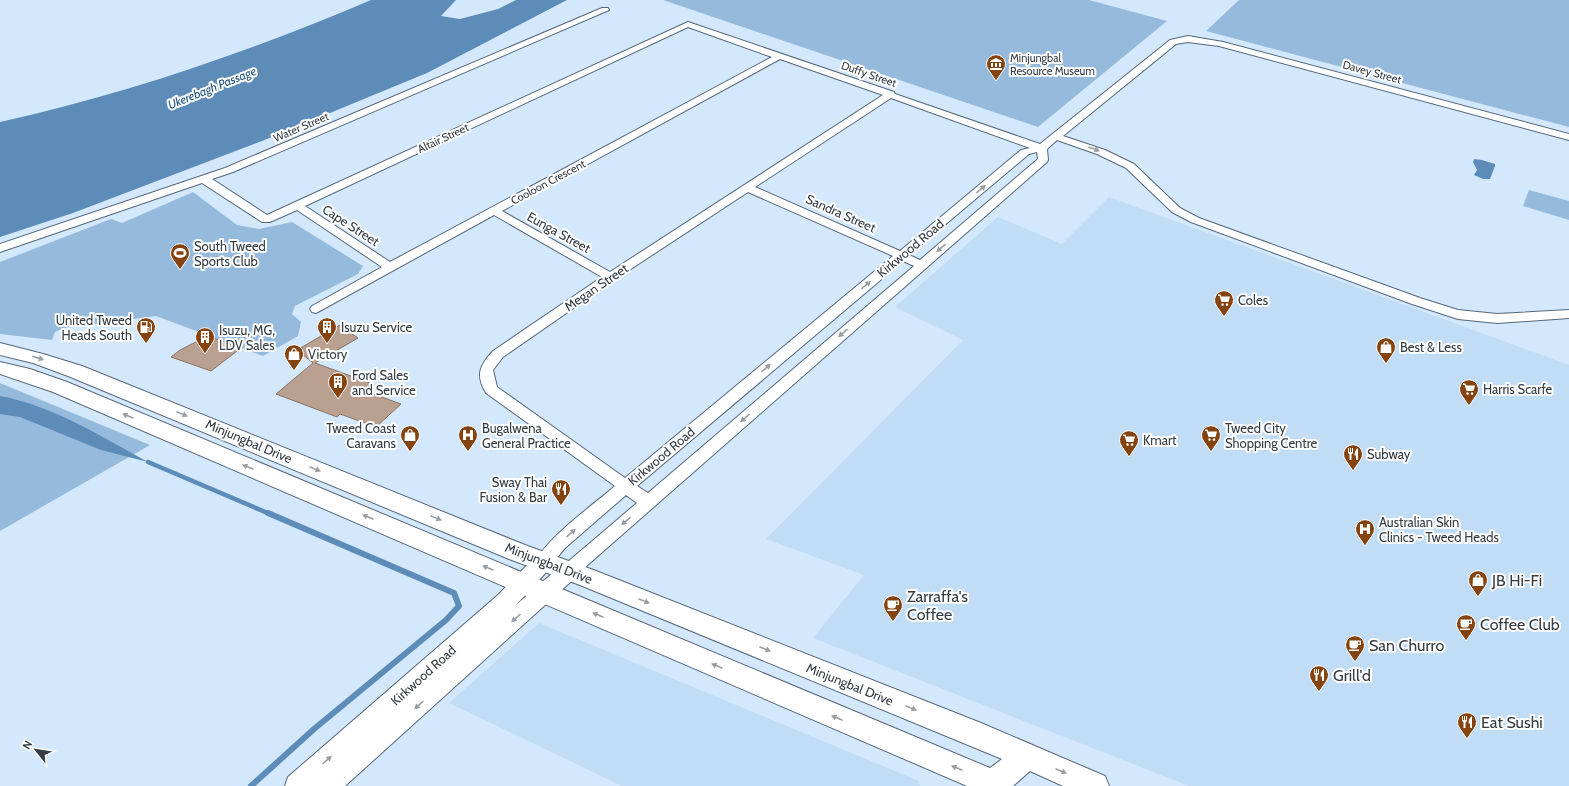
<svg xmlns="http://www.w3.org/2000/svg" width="1569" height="786" viewBox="0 0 1569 786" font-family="Cabin,sans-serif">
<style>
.built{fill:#c1dcf5}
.green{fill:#96badc}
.water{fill:#5d8cb9}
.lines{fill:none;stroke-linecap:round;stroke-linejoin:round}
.stream-far1{stroke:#5d8cb9;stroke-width:4.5}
.stream{stroke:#5d8cb9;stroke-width:6}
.building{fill:#b9a091;stroke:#8a7264}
.minor-casing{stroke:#556779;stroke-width:2}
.tertiary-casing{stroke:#556779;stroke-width:2}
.secondary-casing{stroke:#556779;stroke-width:2}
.minor{fill:#fff;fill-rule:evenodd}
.tertiary{fill:#fff;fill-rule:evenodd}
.secondary{fill:#fff;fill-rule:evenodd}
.oneway{fill:#9a9ea2}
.labels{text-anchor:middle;stroke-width:4;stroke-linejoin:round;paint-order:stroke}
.far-poi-label{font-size:11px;fill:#343c44;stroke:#fff;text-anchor:start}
.far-street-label{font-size:11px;fill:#343c44;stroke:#fff}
.far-water-label{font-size:12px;font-style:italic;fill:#1c507c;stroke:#fff}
.street-label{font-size:13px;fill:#343c44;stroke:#fff}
.poi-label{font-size:13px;fill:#343c44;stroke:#fff;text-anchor:start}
.near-poi-label{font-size:16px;fill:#343c44;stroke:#fff;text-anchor:start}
</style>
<rect width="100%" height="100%" fill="#d3e8fd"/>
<path class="built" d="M 1109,197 L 1569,365 L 1569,786 L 1189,786 L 813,638 L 864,575 L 766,539 L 963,340 L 895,307 L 998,217 L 1062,244 Z
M 539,623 L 919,781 L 920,786 L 622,786 L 449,703 Z"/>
<path class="green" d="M 663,0 L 1089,0 L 1167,21 L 1038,127 Z
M 1239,0 L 1569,0 L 1569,127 L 1206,31 Z
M 1529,190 L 1569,201 L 1569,220 L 1523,206 Z
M 193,192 L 237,225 L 259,229 L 292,222 L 363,266 L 358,274 L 295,306 L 292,314 L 301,322 L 298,336 L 263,356 L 156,316 L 64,328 L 55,332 L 52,340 L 0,334 L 0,262 L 111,219 L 122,223 Z
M 0,383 L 150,445 L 0,531 Z"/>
<path class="water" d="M 371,0 L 456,0 L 441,16 L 460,19 L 498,9 L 516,0 L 567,0 L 427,73 L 262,141 L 73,213 L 0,237 L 0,122 C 127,94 251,51 371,0 Z
M 1474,159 L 1482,160 L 1495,164 L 1495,166 L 1490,179 L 1483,179 L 1474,175 L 1477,170 L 1473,162 Z
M 0,396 C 54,406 100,436 148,462 L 101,450 L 20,417 L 0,414 Z"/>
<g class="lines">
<path class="stream-far1" d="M 148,462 L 270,514"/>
<path class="stream" d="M 251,786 L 314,729 L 446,620 L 459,606 L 454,593 L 268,513"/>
</g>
<path class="building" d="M 340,325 L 358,338 L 315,363 L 373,384 L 365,391 L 401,404 L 376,427 L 340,414 L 337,417 L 276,394 L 313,363 L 297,350 Z
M 208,336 L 241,348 L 211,371 L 171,357 L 180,350 Z"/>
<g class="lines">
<g class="minor-casing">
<path id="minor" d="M 602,8 L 608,8 L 609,10 L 233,172 L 212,179 L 267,215 L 688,22 L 894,92 L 895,94 L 1040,144 L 1170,40 L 1188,36 L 1223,42 L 1569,134 L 1569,140 L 1219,46 L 1188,42 L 1176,44 L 1063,136 L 1105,150 L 1134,164 L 1180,208 L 1199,218 L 1420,298 L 1458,310 L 1497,314 L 1569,310 L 1569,318 L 1497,323 L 1458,319 L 1412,304 L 1191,222 L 1172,212 L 1126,168 L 1097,154 L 1057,140 L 1047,149 L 1048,160 L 1047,162 L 575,576 L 569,578 L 563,576 L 561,571 L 563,566 L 637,503 L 626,495 L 565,548 L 550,566 L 544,568 L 538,566 L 536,561 C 548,537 593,505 615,486 L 486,393 C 475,375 480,365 493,351 L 602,277 L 494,215 L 316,313 L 312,312 L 310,309 L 312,306 L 382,267 L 297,210 L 270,222 L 262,222 L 202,183 L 0,252 L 0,244 L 225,168 ZM 688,27 L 772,57 L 390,262 L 305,206 ZM 780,59 L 883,95 L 610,272 L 502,211 ZM 891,98 L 1030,148 L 1021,150 L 900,251 L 755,187 ZM 1037,152 L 1038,159 L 920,260 L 909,255 L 1029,154 ZM 748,192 L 893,256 L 625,478 L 497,387 L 493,370 L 503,357 L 614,280 ZM 903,261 L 914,266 L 648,493 L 637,486 Z"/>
</g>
<g class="tertiary-casing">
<path id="tertiary" d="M 544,552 L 551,555 L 554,561 L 551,567 L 516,605 L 562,565 L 569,562 L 576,565 L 579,571 L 576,577 L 345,786 L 285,786 L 288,777 L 498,595 L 537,555 Z"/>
</g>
<g class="secondary-casing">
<path id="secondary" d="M 0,343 L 43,354 L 82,366 L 525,545 L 596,571 L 981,723 L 1105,776 L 1109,786 L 1063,786 L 1030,771 L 1013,786 L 967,786 L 53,392 L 0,374 L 0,362 L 30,369 L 67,382 L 990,768 L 1002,759 L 580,585 L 509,559 L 68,376 L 33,363 L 0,355 Z"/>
</g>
<use href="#minor" class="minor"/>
<use href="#tertiary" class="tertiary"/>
<use href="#secondary" class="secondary"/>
</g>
<defs><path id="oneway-solid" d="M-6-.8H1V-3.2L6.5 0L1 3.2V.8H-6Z"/></defs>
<g class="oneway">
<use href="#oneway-solid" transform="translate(1094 149) rotate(20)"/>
<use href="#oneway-solid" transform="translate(981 189) rotate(-40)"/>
<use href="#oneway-solid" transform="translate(941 248) rotate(139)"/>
<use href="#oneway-solid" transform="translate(866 285) rotate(-40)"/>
<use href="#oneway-solid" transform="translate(843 333) rotate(139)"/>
<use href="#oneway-solid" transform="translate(38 358) rotate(17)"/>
<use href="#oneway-solid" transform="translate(766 368) rotate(-40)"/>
<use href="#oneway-solid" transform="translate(182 414) rotate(22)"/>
<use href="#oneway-solid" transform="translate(128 416) rotate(-157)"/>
<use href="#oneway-solid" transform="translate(745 418) rotate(139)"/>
<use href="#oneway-solid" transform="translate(248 467) rotate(-157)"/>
<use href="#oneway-solid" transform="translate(315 469) rotate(22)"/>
<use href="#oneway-solid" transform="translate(368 517) rotate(-157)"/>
<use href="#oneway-solid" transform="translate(436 518) rotate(22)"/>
<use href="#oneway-solid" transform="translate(626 521) rotate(139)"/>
<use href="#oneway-solid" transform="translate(571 533) rotate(-41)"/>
<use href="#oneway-solid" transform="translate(488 568) rotate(-157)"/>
<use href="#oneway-solid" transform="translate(644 601) rotate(22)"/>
<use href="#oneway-solid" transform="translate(598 615) rotate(-157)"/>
<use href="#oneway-solid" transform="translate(516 618) rotate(138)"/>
<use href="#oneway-solid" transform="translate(765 649) rotate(22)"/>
<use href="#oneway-solid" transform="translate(717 666) rotate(-157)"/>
<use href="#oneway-solid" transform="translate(419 705) rotate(138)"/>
<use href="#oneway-solid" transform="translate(911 708) rotate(22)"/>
<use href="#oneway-solid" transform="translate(837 718) rotate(-157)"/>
<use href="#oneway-solid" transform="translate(327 760) rotate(-42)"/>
<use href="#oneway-solid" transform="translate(957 768) rotate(-158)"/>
<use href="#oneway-solid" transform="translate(1061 771) rotate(23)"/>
</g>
<defs>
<g id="museum-pin" transform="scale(1)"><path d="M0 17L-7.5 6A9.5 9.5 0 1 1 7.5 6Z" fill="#84430f" stroke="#fff"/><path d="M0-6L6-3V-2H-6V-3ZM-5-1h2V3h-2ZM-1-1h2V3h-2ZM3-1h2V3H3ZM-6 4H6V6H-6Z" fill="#fff"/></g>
<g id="stadium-pin" transform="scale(1)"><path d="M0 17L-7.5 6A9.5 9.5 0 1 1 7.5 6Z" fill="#84430f" stroke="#fff"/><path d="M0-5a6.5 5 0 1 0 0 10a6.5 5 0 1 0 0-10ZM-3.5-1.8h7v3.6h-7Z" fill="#fff"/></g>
<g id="supermarket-pin" transform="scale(1)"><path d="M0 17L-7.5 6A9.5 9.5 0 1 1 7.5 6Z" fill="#84430f" stroke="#fff"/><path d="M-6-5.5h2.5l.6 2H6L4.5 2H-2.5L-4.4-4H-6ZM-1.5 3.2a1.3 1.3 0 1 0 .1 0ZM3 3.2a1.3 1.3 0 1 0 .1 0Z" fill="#fff"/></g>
<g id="fuel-pin" transform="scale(1)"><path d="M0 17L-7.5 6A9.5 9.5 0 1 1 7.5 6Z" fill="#84430f" stroke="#fff"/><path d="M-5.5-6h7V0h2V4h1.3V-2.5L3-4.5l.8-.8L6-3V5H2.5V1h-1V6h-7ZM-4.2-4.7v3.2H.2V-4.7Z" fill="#fff"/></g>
<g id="building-pin" transform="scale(1)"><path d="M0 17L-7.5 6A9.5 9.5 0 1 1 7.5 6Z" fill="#84430f" stroke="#fff"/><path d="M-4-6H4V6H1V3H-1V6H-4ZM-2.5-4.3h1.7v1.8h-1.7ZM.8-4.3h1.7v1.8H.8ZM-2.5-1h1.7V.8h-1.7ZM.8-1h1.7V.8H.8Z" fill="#fff"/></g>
<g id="shop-pin" transform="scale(1)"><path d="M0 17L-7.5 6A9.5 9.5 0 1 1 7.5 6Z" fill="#84430f" stroke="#fff"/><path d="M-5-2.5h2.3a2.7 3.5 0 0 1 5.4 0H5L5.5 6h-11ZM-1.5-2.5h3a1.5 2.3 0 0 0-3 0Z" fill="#fff"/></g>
<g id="hospital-pin" transform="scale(1)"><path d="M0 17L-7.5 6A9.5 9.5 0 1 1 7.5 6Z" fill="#84430f" stroke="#fff"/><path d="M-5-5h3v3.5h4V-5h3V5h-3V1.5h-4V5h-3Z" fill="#fff"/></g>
<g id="restaurant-pin" transform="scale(1)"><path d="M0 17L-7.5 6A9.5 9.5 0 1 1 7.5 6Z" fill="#84430f" stroke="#fff"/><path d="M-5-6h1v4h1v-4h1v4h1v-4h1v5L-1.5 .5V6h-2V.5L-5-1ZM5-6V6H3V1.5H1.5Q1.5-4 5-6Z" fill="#fff"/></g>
<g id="cafe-pin" transform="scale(1)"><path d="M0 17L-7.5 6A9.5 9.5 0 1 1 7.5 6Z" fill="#84430f" stroke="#fff"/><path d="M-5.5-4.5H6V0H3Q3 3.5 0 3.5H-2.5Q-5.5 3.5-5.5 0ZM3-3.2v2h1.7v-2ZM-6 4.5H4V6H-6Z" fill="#fff"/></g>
</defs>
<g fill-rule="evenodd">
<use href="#museum-pin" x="996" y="64"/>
<use href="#stadium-pin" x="180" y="253"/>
<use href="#supermarket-pin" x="1224" y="300"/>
<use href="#fuel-pin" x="146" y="327"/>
<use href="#building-pin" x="327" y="327"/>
<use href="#building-pin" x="205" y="337"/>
<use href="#shop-pin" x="1386" y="347"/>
<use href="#shop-pin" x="294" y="354"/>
<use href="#building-pin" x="338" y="382"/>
<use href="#supermarket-pin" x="1469" y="389"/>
<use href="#shop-pin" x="410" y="435"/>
<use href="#hospital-pin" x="468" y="435"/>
<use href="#supermarket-pin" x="1211" y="435"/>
<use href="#supermarket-pin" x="1129" y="440"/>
<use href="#restaurant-pin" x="1353" y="454"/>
<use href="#restaurant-pin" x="561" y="489"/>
<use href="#hospital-pin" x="1365" y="529"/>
<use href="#shop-pin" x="1478" y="580"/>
<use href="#cafe-pin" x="893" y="605"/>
<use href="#cafe-pin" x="1466" y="624"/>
<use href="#cafe-pin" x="1355" y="645"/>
<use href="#restaurant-pin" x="1319" y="675"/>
<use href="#restaurant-pin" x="1467" y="722"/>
</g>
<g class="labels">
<g class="far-poi-label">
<text x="1010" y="62">Minjungbal<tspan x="1010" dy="13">Resource Museum</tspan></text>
</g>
<g class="far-street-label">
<text transform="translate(1372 72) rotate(15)" y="4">Davey Street</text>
<text transform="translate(869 74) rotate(19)" y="4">Duffy Street</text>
<text transform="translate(301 127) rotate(-23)" y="4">Water Street</text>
<text transform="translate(443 138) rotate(-25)" y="4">Altair Street</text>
<text transform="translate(548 182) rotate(-28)" y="4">Cooloon Crescent</text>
</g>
<g class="far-water-label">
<text transform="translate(212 88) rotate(-22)" y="4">Ukerebagh Passage</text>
</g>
<g class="street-label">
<text transform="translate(841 213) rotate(24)" y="5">Sandra Street</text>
<text transform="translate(351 225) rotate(33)" y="5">Cape Street</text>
<text transform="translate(559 232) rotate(29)" y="5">Eunga Street</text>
<text transform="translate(910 248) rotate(-40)" y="5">Kirkwood Road</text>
<text transform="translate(596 287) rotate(-34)" y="5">Megan Street</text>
<text transform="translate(249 441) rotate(23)" y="5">Minjungbal Drive</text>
<text transform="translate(661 456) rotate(-40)" y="5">Kirkwood Road</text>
<text transform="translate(549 563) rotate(21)" y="5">Minjungbal Drive</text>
<text transform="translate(423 675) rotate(-42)" y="5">Kirkwood Road</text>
<text transform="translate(850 684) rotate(22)" y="5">Minjungbal Drive</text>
</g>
<g class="poi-label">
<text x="194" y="251">South Tweed<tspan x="194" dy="15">Sports Club</tspan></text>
<text x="1238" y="305">Coles</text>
<text x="132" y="325" text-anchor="end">United Tweed<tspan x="132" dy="15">Heads South</tspan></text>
<text x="341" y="332">Isuzu Service</text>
<text x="219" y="335">Isuzu, MG,<tspan x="219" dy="15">LDV Sales</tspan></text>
<text x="1400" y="352">Best &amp; Less</text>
<text x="308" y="359">Victory</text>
<text x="352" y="380">Ford Sales<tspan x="352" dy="15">and Service</tspan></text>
<text x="1483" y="394">Harris Scarfe</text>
<text x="396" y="433" text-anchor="end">Tweed Coast<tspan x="396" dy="15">Caravans</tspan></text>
<text x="482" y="433">Bugalwena<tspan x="482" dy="15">General Practice</tspan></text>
<text x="1225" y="433">Tweed City<tspan x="1225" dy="15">Shopping Centre</tspan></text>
<text x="1143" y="445">Kmart</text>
<text x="1367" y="459">Subway</text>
<text x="547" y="487" text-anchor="end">Sway Thai<tspan x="547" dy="15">Fusion &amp; Bar</tspan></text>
<text x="1379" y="527">Australian Skin<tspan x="1379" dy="15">Clinics - Tweed Heads</tspan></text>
</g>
<g class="near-poi-label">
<text x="1492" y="586">JB Hi-Fi</text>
<text x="907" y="602">Zarraffa's<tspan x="907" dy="18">Coffee</tspan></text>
<text x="1480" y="630">Coffee Club</text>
<text x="1369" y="651">San Churro</text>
<text x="1333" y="681">Grill'd</text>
<text x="1481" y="728">Eat Sushi</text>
</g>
</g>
<g transform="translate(36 750) rotate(300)" stroke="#ffffff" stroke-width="3" paint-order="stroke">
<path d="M0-3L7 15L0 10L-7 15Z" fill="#343c44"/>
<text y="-6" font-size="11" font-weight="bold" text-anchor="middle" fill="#343c44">N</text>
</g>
</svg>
